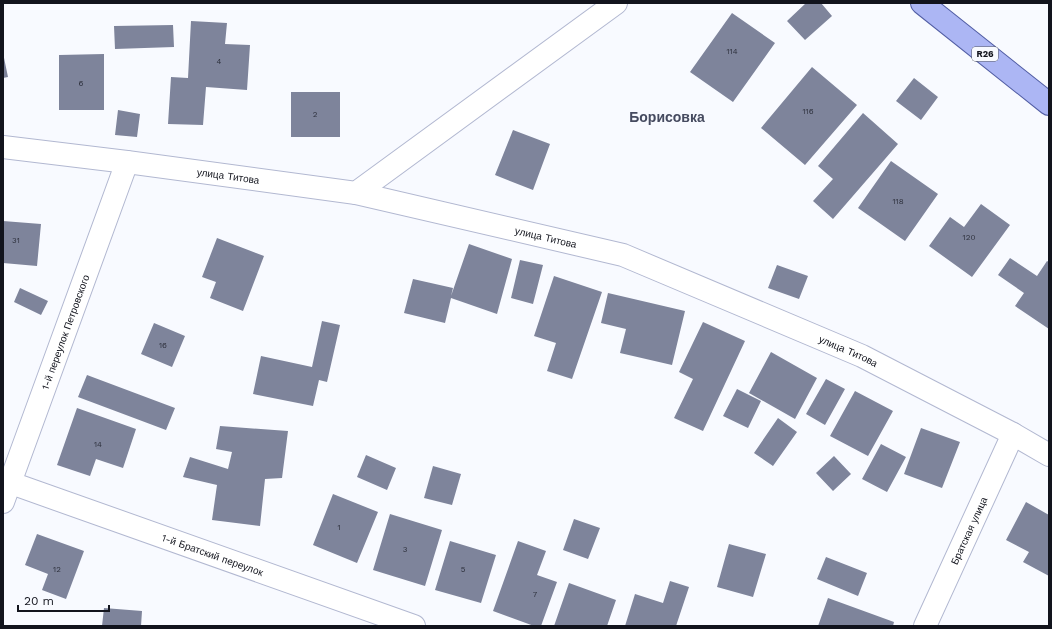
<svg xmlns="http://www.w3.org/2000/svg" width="1052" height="629" viewBox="0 0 1052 629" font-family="'Work Sans',sans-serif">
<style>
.building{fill:#7e849b}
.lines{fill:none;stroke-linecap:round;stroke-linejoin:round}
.street-casing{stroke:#b2b8d1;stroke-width:24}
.secondary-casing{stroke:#b2b8d1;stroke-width:24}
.primary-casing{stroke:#525ea4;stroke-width:24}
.street{stroke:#fff;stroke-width:22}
.secondary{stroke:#fff;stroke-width:22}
.primary{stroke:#acb6f4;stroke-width:22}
.labels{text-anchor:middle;stroke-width:4;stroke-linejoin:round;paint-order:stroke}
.number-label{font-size:8px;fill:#2d303c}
.shield{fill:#f8faff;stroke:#575961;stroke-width:1}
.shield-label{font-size:9px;font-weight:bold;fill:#12141d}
.street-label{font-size:10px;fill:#12141d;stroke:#f8faff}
.district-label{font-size:14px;font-weight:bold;fill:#464b60;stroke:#f8faff}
</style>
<rect width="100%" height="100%" fill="#f8faff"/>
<path class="building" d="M 806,3 L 821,3 L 832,16 L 805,40 L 787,21 Z
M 732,13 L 775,43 L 733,102 L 690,72 Z
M 191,21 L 227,23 L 225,44 L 250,45 L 247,90 L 206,87 L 203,125 L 168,124 L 171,77 L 188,78 Z
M 173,25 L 174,47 L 115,49 L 114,26 Z
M 3,53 L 8,77 L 3,78 Z
M 104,54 L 104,110 L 59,110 L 59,55 Z
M 812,67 L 857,105 L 805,165 L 761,128 Z
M 914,78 L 938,97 L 921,120 L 896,101 Z
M 291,92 L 340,92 L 340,137 L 291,137 Z
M 118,110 L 140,114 L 137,137 L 115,135 Z
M 863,113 L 898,144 L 833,219 L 813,201 L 833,179 L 818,166 Z
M 513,130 L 550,144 L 533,190 L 495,175 Z
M 891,161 L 938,194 L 905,241 L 858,208 Z
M 981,204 L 1010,225 L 972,277 L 929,246 L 950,217 L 964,227 Z
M 3,221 L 41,224 L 37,266 L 3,263 Z
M 217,238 L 264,256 L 243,311 L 210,298 L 216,282 L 202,277 Z
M 469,244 L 512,259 L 497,314 L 451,298 L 445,323 L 404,313 L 413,279 L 453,288 L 451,296 Z
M 1010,258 L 1037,276 L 1047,261 L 1049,262 L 1049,329 L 1015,306 L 1024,293 L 998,275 Z
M 520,260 L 543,265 L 533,304 L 511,298 Z
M 777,265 L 808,276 L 799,299 L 768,288 Z
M 554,276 L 602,292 L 572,379 L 547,371 L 556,343 L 534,336 Z
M 20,288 L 48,301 L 41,315 L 14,302 Z
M 608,293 L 685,311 L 672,365 L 620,353 L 626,329 L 601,323 Z
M 322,321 L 340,325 L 327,382 L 319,380 L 313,406 L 253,394 L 261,356 L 312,367 Z
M 703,322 L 745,341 L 703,431 L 674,418 L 693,379 L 679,372 Z
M 154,323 L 185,336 L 172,367 L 141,354 Z
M 771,352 L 817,378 L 795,419 L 749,393 Z
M 87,375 L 175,408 L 166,430 L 78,397 Z
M 826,379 L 845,389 L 825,425 L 806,414 Z
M 737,389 L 761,401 L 748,428 L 723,416 Z
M 855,391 L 893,411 L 868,456 L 830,436 Z
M 77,408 L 136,429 L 123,468 L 96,459 L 90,476 L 57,465 Z
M 778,418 L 797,432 L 773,466 L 754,453 Z
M 220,426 L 288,431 L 282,478 L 265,479 L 260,526 L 212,520 L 217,485 L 183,477 L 190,457 L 228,469 L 232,452 L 216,449 Z
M 921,428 L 960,442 L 942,488 L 904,474 Z
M 881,444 L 906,457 L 887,492 L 862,479 Z
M 366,455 L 396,468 L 387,490 L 357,477 Z
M 834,456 L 851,474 L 833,491 L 816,473 Z
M 433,466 L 461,474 L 452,505 L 424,498 Z
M 333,494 L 378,512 L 357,563 L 313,545 Z
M 1026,502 L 1049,515 L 1049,576 L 1023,562 L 1029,552 L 1006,540 Z
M 390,514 L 442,530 L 425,586 L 373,570 Z
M 574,519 L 600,528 L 588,559 L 563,550 Z
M 37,534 L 84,551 L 66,599 L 42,590 L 48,574 L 25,565 Z
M 450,541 L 496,555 L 481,603 L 435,590 Z
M 518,541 L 546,551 L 537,575 L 557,582 L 541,626 L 534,626 L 493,611 Z
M 729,544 L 766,554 L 753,597 L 717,587 Z
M 826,557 L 867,573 L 858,596 L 817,579 Z
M 670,581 L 689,587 L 676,626 L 625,626 L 635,594 L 663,603 Z
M 569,583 L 616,600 L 607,626 L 554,626 Z
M 828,598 L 894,622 L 893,626 L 818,626 Z
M 104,608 L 142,611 L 141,626 L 102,626 Z"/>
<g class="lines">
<g class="street-casing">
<g id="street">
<path id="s1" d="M 356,193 L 623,255 L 862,356 L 1013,434 L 1049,455"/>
<path id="s2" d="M 11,483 L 414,626"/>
<path id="s3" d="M 3,502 L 127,162"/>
<path id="s4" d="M 925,626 L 1013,434"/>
</g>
</g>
<g class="secondary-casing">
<g id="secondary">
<path id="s5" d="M 3,147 L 127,162 L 356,193 L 616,3"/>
</g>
</g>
<g class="primary-casing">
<path id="primary" d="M 922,3 L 1049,104"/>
</g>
<use href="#street" class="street"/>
<use href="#secondary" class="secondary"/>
<use href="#primary" class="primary"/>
</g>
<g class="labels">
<g class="number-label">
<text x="732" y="54">114</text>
<text x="219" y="64">4</text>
<text x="81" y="86">6</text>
<text x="808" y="114">116</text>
<text x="315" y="117">2</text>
<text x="898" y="204">118</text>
<text x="969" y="240">120</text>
<text x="16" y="243">31</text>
<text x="163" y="348">16</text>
<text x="98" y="447">14</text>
<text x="339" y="530">1</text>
<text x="405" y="552">3</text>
<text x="57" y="572">12</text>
<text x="463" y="572">5</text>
<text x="535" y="597">7</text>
</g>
<rect class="shield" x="972" y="47" width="26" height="14" rx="3"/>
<g class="shield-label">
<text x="985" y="57">R26</text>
</g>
<g class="street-label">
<text dy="4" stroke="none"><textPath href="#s5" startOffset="227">улица Титова</textPath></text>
<text dy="4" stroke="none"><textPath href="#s1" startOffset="195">улица Титова</textPath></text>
<text dy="4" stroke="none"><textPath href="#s3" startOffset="181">1-й переулок Петровского</textPath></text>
<text dy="4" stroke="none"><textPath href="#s1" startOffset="519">улица Титова</textPath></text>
<text dy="4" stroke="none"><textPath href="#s4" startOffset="105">Братская улица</textPath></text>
<text dy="4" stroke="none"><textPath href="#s2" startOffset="214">1-й Братский переулок</textPath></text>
</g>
<g class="district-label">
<text x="667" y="122">Борисовка</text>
</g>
</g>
<rect width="1052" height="629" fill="none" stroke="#12141d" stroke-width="8"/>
<path d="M18 605v6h91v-6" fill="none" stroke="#12141d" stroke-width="2"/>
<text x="24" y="605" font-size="12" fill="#12141d" stroke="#f8faff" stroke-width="3" paint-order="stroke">20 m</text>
</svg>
